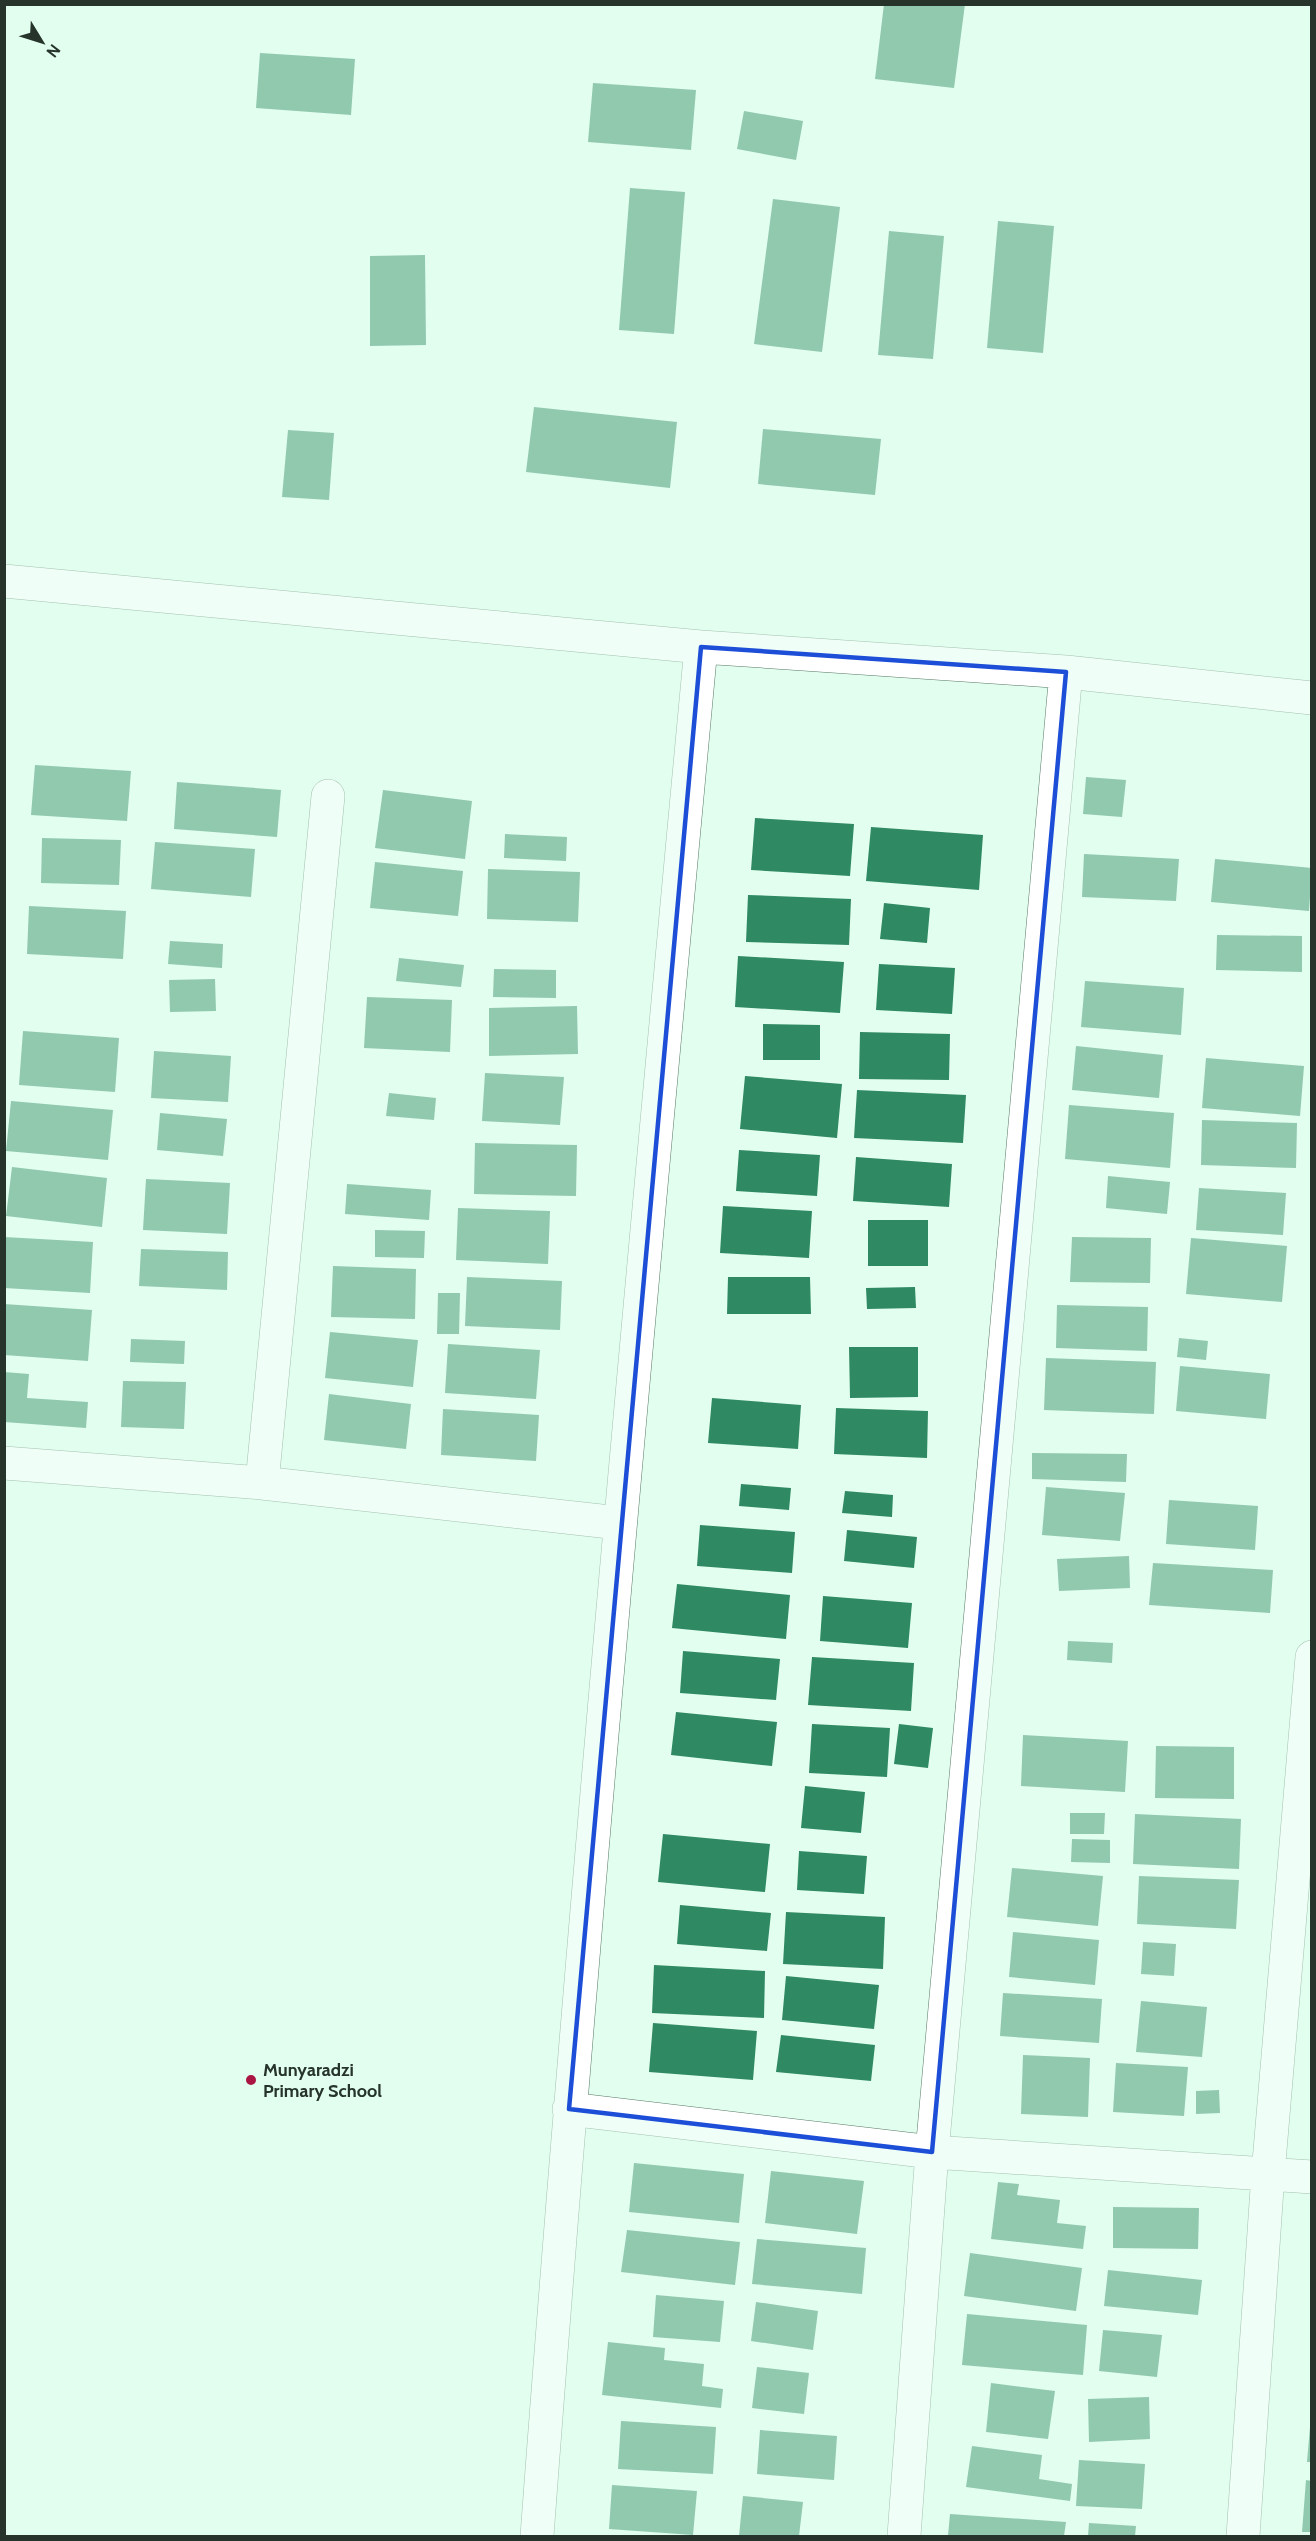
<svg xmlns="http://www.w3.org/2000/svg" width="1316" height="2541" viewBox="0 0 1316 2541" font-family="Cabin,sans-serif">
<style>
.building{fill:#2f8962}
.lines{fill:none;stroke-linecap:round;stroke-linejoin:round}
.minor-casing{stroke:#587967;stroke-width:34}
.minor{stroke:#fff;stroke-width:33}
.marked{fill:none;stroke:#1d4ed8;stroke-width:4.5;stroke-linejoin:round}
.poi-dot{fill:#aa1543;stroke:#e2feee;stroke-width:2}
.labels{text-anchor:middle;stroke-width:4.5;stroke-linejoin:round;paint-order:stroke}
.poi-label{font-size:18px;font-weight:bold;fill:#26342c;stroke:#e2feee;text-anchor:start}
</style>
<rect width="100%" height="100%" fill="#e2feee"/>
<path class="building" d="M 884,4 L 965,4 L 954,88 L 875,79 Z
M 260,53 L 355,59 L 351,115 L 256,108 Z
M 593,83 L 696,90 L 691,150 L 588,142 Z
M 744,111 L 803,121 L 796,160 L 737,149 Z
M 630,188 L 685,192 L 674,334 L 619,330 Z
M 773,199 L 840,207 L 822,352 L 754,344 Z
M 998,221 L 1054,226 L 1043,353 L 987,348 Z
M 889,231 L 944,236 L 933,359 L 878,355 Z
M 425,255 L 426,345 L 370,346 L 370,256 Z
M 534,407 L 677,422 L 670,488 L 526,472 Z
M 763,429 L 881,439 L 875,495 L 758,484 Z
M 288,430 L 334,433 L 329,500 L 282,497 Z
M 35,765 L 131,771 L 127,821 L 31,815 Z
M 1086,777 L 1126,780 L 1122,817 L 1083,814 Z
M 177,782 L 281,790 L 277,837 L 174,829 Z
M 383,790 L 472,801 L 465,859 L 375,848 Z
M 755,818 L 854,824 L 850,876 L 751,870 Z
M 871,827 L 983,835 L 979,890 L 866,881 Z
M 505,834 L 567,837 L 566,861 L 504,858 Z
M 42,838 L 121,840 L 119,885 L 41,883 Z
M 155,842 L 255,849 L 251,897 L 151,889 Z
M 1084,854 L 1179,859 L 1176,901 L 1082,897 Z
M 1215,859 L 1312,868 L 1309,911 L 1211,902 Z
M 375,862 L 463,871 L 458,916 L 370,908 Z
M 488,869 L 580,872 L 578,922 L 487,919 Z
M 748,895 L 851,899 L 849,945 L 746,942 Z
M 884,903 L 930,908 L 927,943 L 880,939 Z
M 29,906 L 126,911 L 123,959 L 27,954 Z
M 1217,935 L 1302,936 L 1302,972 L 1216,970 Z
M 170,941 L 223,944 L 222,968 L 168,964 Z
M 738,956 L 844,962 L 840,1013 L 735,1007 Z
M 399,958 L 464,965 L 461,987 L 396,981 Z
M 879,964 L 955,968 L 952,1014 L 876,1010 Z
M 494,969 L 556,970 L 556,998 L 493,997 Z
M 215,979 L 216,1011 L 170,1012 L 169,980 Z
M 1085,981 L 1184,988 L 1181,1035 L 1081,1027 Z
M 367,997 L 452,1000 L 450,1052 L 364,1048 Z
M 577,1006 L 578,1054 L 489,1056 L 489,1008 Z
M 763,1024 L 820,1025 L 820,1060 L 763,1060 Z
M 23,1031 L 119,1038 L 115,1092 L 19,1085 Z
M 860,1032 L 950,1034 L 949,1080 L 859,1079 Z
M 1076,1046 L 1163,1055 L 1159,1098 L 1072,1090 Z
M 154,1051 L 231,1056 L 228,1102 L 151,1098 Z
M 1206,1058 L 1304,1066 L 1300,1116 L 1202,1108 Z
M 485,1073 L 564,1077 L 560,1125 L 482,1121 Z
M 745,1076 L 842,1084 L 837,1138 L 740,1129 Z
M 857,1090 L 966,1095 L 963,1143 L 854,1138 Z
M 389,1093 L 436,1098 L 434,1120 L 386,1116 Z
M 11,1101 L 113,1110 L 108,1160 L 6,1151 Z
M 1069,1105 L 1174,1113 L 1170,1168 L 1065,1159 Z
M 160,1113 L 227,1119 L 223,1156 L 157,1150 Z
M 1202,1120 L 1297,1123 L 1296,1168 L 1201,1165 Z
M 475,1143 L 577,1145 L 576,1196 L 474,1194 Z
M 739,1150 L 820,1155 L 817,1196 L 736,1191 Z
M 856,1157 L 952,1164 L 949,1207 L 853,1201 Z
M 12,1167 L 107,1178 L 102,1227 L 6,1216 Z
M 1108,1176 L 1170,1182 L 1167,1214 L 1106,1208 Z
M 146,1179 L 230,1183 L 227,1234 L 143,1230 Z
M 347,1184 L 431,1190 L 429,1220 L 345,1214 Z
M 1199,1188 L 1286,1193 L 1283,1235 L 1196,1230 Z
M 723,1206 L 812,1211 L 809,1258 L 720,1253 Z
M 458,1208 L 550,1211 L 548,1264 L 456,1260 Z
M 868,1220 L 928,1220 L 928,1266 L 868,1266 Z
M 375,1230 L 425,1231 L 424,1258 L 375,1257 Z
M 4,1237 L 93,1242 L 90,1293 L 4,1288 Z
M 1072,1237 L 1151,1238 L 1150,1283 L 1070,1282 Z
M 1191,1238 L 1287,1246 L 1282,1302 L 1186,1294 Z
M 141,1249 L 228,1252 L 227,1290 L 139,1286 Z
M 333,1266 L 416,1269 L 415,1319 L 331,1317 Z
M 467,1277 L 562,1281 L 560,1330 L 465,1326 Z
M 728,1277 L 810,1277 L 811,1314 L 727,1314 Z
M 915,1287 L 916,1308 L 867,1309 L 866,1288 Z
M 438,1293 L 460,1293 L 459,1334 L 437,1334 Z
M 4,1304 L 92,1310 L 88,1361 L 4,1355 Z
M 1057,1305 L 1148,1307 L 1147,1351 L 1056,1348 Z
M 330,1332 L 418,1340 L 413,1387 L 325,1378 Z
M 1179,1338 L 1208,1341 L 1206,1360 L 1177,1357 Z
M 131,1339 L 185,1341 L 184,1364 L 130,1362 Z
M 448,1344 L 540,1350 L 536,1399 L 445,1393 Z
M 849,1347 L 918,1347 L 918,1397 L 850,1398 Z
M 1046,1358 L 1156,1362 L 1154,1414 L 1044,1410 Z
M 1180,1366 L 1270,1374 L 1266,1419 L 1176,1411 Z
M 4,1372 L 29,1374 L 27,1398 L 88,1402 L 86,1428 L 4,1422 Z
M 123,1381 L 186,1382 L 184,1429 L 121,1427 Z
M 329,1394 L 411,1404 L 406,1449 L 324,1440 Z
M 712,1398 L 801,1405 L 798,1449 L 708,1443 Z
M 836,1408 L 928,1411 L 927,1458 L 834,1454 Z
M 443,1409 L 539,1415 L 536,1461 L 441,1455 Z
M 1032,1453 L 1127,1454 L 1126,1482 L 1032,1479 Z
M 741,1484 L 791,1488 L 789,1510 L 739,1506 Z
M 1046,1487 L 1125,1493 L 1120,1541 L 1042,1535 Z
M 845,1491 L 893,1495 L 892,1517 L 842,1513 Z
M 1169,1500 L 1258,1506 L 1255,1550 L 1166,1544 Z
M 700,1525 L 795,1532 L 792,1573 L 697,1566 Z
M 847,1530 L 917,1537 L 914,1568 L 844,1561 Z
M 1129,1556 L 1130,1588 L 1059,1591 L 1057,1559 Z
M 1153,1563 L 1273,1570 L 1270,1613 L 1149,1605 Z
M 677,1584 L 790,1595 L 786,1639 L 672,1628 Z
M 823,1596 L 912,1603 L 908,1648 L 820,1641 Z
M 1068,1641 L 1113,1643 L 1112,1663 L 1067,1660 Z
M 683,1651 L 780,1659 L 776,1700 L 680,1693 Z
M 812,1657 L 914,1663 L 911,1711 L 808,1705 Z
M 676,1712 L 777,1722 L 772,1766 L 671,1755 Z
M 812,1724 L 890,1728 L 887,1777 L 809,1773 Z
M 899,1724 L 933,1728 L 928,1768 L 894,1764 Z
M 1023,1735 L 1128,1741 L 1125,1792 L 1021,1786 Z
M 1156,1746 L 1234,1747 L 1234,1799 L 1155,1798 Z
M 805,1786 L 865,1792 L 861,1833 L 801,1828 Z
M 1070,1813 L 1105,1813 L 1104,1834 L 1070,1834 Z
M 1135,1814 L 1241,1819 L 1239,1869 L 1133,1864 Z
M 663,1834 L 770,1844 L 765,1892 L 658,1882 Z
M 1072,1839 L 1110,1840 L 1110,1863 L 1071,1862 Z
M 799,1851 L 867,1856 L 864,1894 L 797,1890 Z
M 1012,1868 L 1103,1876 L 1098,1926 L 1007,1917 Z
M 1139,1876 L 1239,1880 L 1236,1929 L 1137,1924 Z
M 680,1905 L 771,1913 L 767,1951 L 677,1944 Z
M 786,1912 L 885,1917 L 883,1969 L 783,1964 Z
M 1013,1932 L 1099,1940 L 1095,1985 L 1009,1977 Z
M 1143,1942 L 1176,1944 L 1174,1976 L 1141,1974 Z
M 654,1965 L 765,1971 L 764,2018 L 652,2013 Z
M 786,1976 L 879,1985 L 874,2029 L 782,2020 Z
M 1003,1993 L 1102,1999 L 1099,2043 L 1000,2036 Z
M 1141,2001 L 1207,2007 L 1202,2057 L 1136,2052 Z
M 653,2023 L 757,2031 L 753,2080 L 649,2072 Z
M 781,2035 L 875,2045 L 871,2081 L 776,2072 Z
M 1023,2055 L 1090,2058 L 1088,2117 L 1021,2114 Z
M 1116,2063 L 1188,2067 L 1184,2116 L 1113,2112 Z
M 1219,2090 L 1220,2113 L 1196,2114 L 1196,2091 Z
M 634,2163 L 744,2174 L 739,2223 L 629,2212 Z
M 771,2171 L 864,2181 L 857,2234 L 765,2223 Z
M 998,2182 L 1019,2184 L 1017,2195 L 1060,2200 L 1057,2223 L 1086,2226 L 1083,2249 L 991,2239 Z
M 1113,2207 L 1199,2208 L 1198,2249 L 1113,2248 Z
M 627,2230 L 740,2242 L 735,2285 L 621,2272 Z
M 757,2239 L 866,2248 L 862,2294 L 752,2284 Z
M 970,2253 L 1082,2268 L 1076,2311 L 964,2296 Z
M 1108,2270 L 1202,2280 L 1198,2315 L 1104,2306 Z
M 656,2295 L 724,2301 L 720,2342 L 653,2337 Z
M 756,2302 L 818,2311 L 813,2350 L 751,2341 Z
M 967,2314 L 1087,2325 L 1083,2375 L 962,2365 Z
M 1103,2330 L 1162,2335 L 1157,2377 L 1099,2371 Z
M 608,2342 L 665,2348 L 664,2360 L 704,2364 L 702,2386 L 723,2389 L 721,2408 L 602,2395 Z
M 757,2367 L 809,2373 L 804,2414 L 752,2408 Z
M 991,2383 L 1055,2391 L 1048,2439 L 986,2432 Z
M 1149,2397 L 1150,2439 L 1089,2442 L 1088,2399 Z
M 621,2421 L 716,2427 L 713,2474 L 618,2469 Z
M 1310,2427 L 1312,2427 L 1312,2462 L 1307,2462 Z
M 760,2430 L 837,2436 L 834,2480 L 757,2474 Z
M 972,2446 L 1042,2455 L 1039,2479 L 1072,2484 L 1070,2501 L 966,2487 Z
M 1079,2460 L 1145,2464 L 1142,2509 L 1076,2506 Z
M 1306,2480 L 1312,2481 L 1312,2532 L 1302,2532 Z
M 612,2485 L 697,2491 L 693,2535 L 609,2529 Z
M 743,2496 L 803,2502 L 799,2536 L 739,2536 Z
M 950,2514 L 1066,2522 L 1064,2536 L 948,2536 Z
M 1089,2523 L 1136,2526 L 1135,2536 L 1088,2536 Z"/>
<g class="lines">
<g class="minor-casing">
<path id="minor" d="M 4,581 L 701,647 L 1066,672 L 1312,698
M 4,1463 L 262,1483 L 619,1523
M 262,1483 L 328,796
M 569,2109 L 932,2152 L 1312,2177
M 537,2536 C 584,1906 642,1277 701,647
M 904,2536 L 932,2152 L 1066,672
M 1243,2536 L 1268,2174 L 1312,1657"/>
</g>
<use href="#minor" class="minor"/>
</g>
<path d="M0 0H1316V2541H0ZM 701,647 L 1066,672 L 932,2152 L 569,2109 Z" fill="#e2feee" fill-opacity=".55" fill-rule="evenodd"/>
<path class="marked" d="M 701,647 L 1066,672 L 932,2152 L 569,2109 Z"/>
<circle class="poi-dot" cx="251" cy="2080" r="6"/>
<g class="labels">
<g class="poi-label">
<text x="263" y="2076">Munyaradzi<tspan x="263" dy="21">Primary School</tspan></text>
</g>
</g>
<rect width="1316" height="2541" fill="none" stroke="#26342c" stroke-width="12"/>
<g transform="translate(42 42) rotate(128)" stroke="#e2feee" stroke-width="4.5" paint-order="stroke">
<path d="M0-4.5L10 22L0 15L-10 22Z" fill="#26342c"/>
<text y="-9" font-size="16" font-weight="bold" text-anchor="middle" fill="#26342c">N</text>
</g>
</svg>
